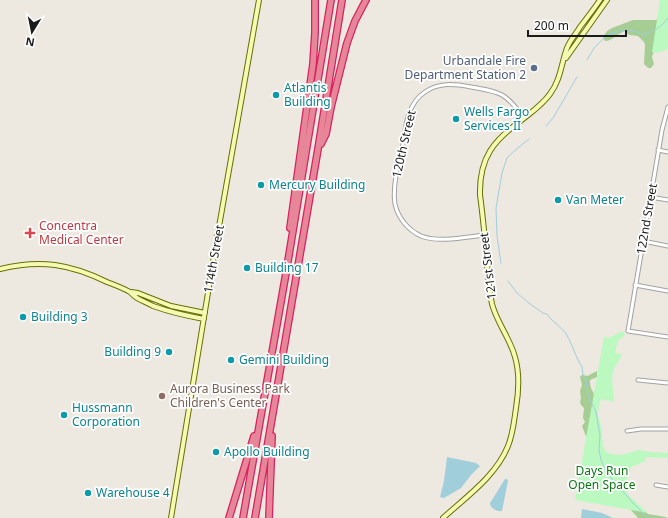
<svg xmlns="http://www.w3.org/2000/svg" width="668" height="518" viewBox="0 0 668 518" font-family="'Noto Sans',sans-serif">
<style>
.forest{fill:#a5cd94}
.park{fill:#bbf9c0}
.water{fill:#a0cedb}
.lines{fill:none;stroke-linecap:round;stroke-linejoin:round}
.stream{stroke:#a0cedb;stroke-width:1}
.street-casing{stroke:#a2a2a2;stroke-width:5}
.secondary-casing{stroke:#657004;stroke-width:6}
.highway-casing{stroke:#d62261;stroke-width:8}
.street{stroke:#fff;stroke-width:3}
.secondary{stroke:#f6f9b2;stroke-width:4}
.highway{stroke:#e68698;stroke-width:5.5}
.service-dot{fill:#5c6f8a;stroke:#fff;stroke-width:1.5}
.culture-dot{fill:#0f9aa8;stroke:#fff;stroke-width:1.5}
.health-dot{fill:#e0444e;stroke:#fff;stroke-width:1.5}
.education-dot{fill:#8d6e63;stroke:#fff;stroke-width:1.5}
.labels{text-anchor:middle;stroke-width:3.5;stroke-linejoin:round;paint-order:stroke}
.service-label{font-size:12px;fill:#4e5e75;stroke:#fff;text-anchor:end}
.culture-label{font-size:12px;fill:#0d838f;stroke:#fff;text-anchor:start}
.street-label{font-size:12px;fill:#1b1b1b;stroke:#fff}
.health-label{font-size:12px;fill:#be3a42;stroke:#fff;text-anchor:start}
.education-label{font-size:12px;fill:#785e54;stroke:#fff;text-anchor:start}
.park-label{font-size:12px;fill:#0a7813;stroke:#fff}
</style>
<rect width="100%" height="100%" fill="#ede9e0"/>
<path class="forest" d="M 668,0 L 654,51 L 652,57 L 654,64 L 651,68 L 648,68 L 644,64 L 645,45 L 644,42 L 638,36 L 629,35 L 625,31 C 618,33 613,41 605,41 L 603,37 L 607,31 L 612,28 L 633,20 L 656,20 L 659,18 Z
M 597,371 L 597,377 L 590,380 L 590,383 L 591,388 L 595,396 L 598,437 L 616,485 L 648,514 L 666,517 L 667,518 L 638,518 L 630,509 L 585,434 L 582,426 L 585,422 L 583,418 L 584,408 L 581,405 L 580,402 L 581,398 L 580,391 L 582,385 L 580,377 L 582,375 L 588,376 L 591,374 Z"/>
<path class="park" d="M 660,0 L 668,0 L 668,49 L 657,53 L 652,52 Z
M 622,331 L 625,335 L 618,341 L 615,353 L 622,354 C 620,361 616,364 614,369 C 610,379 614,391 614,402 L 601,399 L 598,411 L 598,416 L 601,426 L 603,446 L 606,452 L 611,454 L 622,455 L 638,450 L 650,452 L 668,453 L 668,458 L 646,457 L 646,461 L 631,467 L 624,487 L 629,496 L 648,513 L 575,500 L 604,337 L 609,338 Z"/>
<path class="water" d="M 447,457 L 476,463 L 480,466 L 471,475 L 461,488 L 444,498 L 440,497 L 444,481 Z
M 505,479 L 507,479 L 508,481 L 502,511 C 497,512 490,508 490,503 Z
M 582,509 L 602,513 L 613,518 L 581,518 Z"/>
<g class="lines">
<path class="stream" d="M 587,60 L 594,48 L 607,35 L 624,30 L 635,31 L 644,35 C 655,30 661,28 668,18
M 546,126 L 553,118 L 577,77
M 501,263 L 497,236 L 496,208 L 502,173 L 507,158 L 513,152 L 529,139
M 508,281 L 517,293 L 530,304 L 543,313 L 547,314 L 550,318 L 565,332 L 569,339 L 578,360 L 582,367 L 583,375 L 586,381 L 588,395 L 596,412 L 600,435 L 599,450 L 601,460 L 604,467 L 612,479 L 634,504 L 648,518"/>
<g class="street-casing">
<path id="street" d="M 668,107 L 662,130 L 628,331 L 668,337
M 658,150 L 668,152
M 650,197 L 668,200
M 484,235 C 466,237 438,243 421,236 C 408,230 398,218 395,204 C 392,186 399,161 403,144 C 405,134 405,123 409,114 C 412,105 417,97 425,92 C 439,82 455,84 471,87 C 501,92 506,93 524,118
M 643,241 L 668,246
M 635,285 L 668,291
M 638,380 L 668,383
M 627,431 L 641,429 L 668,429
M 656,485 L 668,487"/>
</g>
<g class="secondary-casing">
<path id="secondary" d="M 566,58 L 607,0
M 0,269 C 41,259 70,264 107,282 C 115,285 123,288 130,292 C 132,294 134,296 137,298 C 142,301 148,303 153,306 C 170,312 187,316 204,319
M 131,292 L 138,293 L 171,306 L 205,313
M 171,518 L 217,238 L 259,0
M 443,518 C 466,497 496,476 508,446 C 513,434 514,421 516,408 C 519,390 520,374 515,357 C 510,338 497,323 492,304 C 489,290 488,276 487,262 C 485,239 483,217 480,195 C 479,157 494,140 523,119 C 533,111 543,104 550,94 C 561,79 561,64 567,48 C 570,40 576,34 580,27 C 587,18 594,9 600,0"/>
</g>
<g class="highway-casing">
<path id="highway" d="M 321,144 L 326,134 L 331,107 L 347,43 L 355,21 L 366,0
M 290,228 L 313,64 L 315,33 L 315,0
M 229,518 L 254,436
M 243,518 L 286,273 L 331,0
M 255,518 L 318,149 L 342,0
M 269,518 L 272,436"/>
</g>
<use href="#street" class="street"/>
<use href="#secondary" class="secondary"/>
<use href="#highway" class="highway"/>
</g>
<circle class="service-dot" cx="534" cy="68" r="4"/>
<g class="culture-dot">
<circle cx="276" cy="95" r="4"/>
<circle cx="456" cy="119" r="4"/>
<circle cx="261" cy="185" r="4"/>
<circle cx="558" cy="200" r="4"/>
<circle cx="247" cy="268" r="4"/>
<circle cx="23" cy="317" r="4"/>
<circle cx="169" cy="352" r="4"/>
<circle cx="231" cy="360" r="4"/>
<circle cx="64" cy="415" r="4"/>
<circle cx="216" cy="452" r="4"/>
<circle cx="88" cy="493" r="4"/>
</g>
<path class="health-dot" d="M28 227h4v4h4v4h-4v4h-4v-4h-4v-4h4z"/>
<circle class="education-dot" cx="162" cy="396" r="4"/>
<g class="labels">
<g class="service-label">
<text x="526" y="65">Urbandale Fire<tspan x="526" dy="14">Department Station 2</tspan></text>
</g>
<g class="culture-label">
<text x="284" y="92">Atlantis<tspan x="284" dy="14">Building</tspan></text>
<text x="464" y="116">Wells Fargo<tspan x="464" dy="14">Services II</tspan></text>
<text x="269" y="189">Mercury Building</text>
<text x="566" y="204">Van Meter</text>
<text x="255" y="272">Building 17</text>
<text x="31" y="321">Building 3</text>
<text x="161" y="356" text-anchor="end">Building 9</text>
<text x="239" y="364">Gemini Building</text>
<text x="72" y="412">Hussmann<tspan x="72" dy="14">Corporation</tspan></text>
<text x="224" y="456">Apollo Building</text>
<text x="96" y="497">Warehouse 4</text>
</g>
<g class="street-label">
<text transform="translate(404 144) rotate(-77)" y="4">120th Street</text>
<text transform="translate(647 219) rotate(-80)" y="4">122nd Street</text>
<text transform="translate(214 259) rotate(-80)" y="4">114th Street</text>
<text transform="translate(488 266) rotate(-97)" y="4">121st Street</text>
</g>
<g class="health-label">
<text x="39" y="230">Concentra<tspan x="39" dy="14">Medical Center</tspan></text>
</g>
<g class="education-label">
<text x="170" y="393">Aurora Business Park<tspan x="170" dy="14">Children's Center</tspan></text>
</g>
<g class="park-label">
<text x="602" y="475">Days Run<tspan x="602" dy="14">Open Space</tspan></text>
</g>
</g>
<g transform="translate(32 32) rotate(190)" stroke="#ffffff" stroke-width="3" paint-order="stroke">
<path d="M0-3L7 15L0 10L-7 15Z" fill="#1b1b1b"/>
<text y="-6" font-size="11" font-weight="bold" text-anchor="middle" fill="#1b1b1b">N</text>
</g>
<path d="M528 30v6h98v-6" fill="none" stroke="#1b1b1b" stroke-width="2"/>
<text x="534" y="30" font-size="12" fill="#1b1b1b" stroke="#ffffff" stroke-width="3" paint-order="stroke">200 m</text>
</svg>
